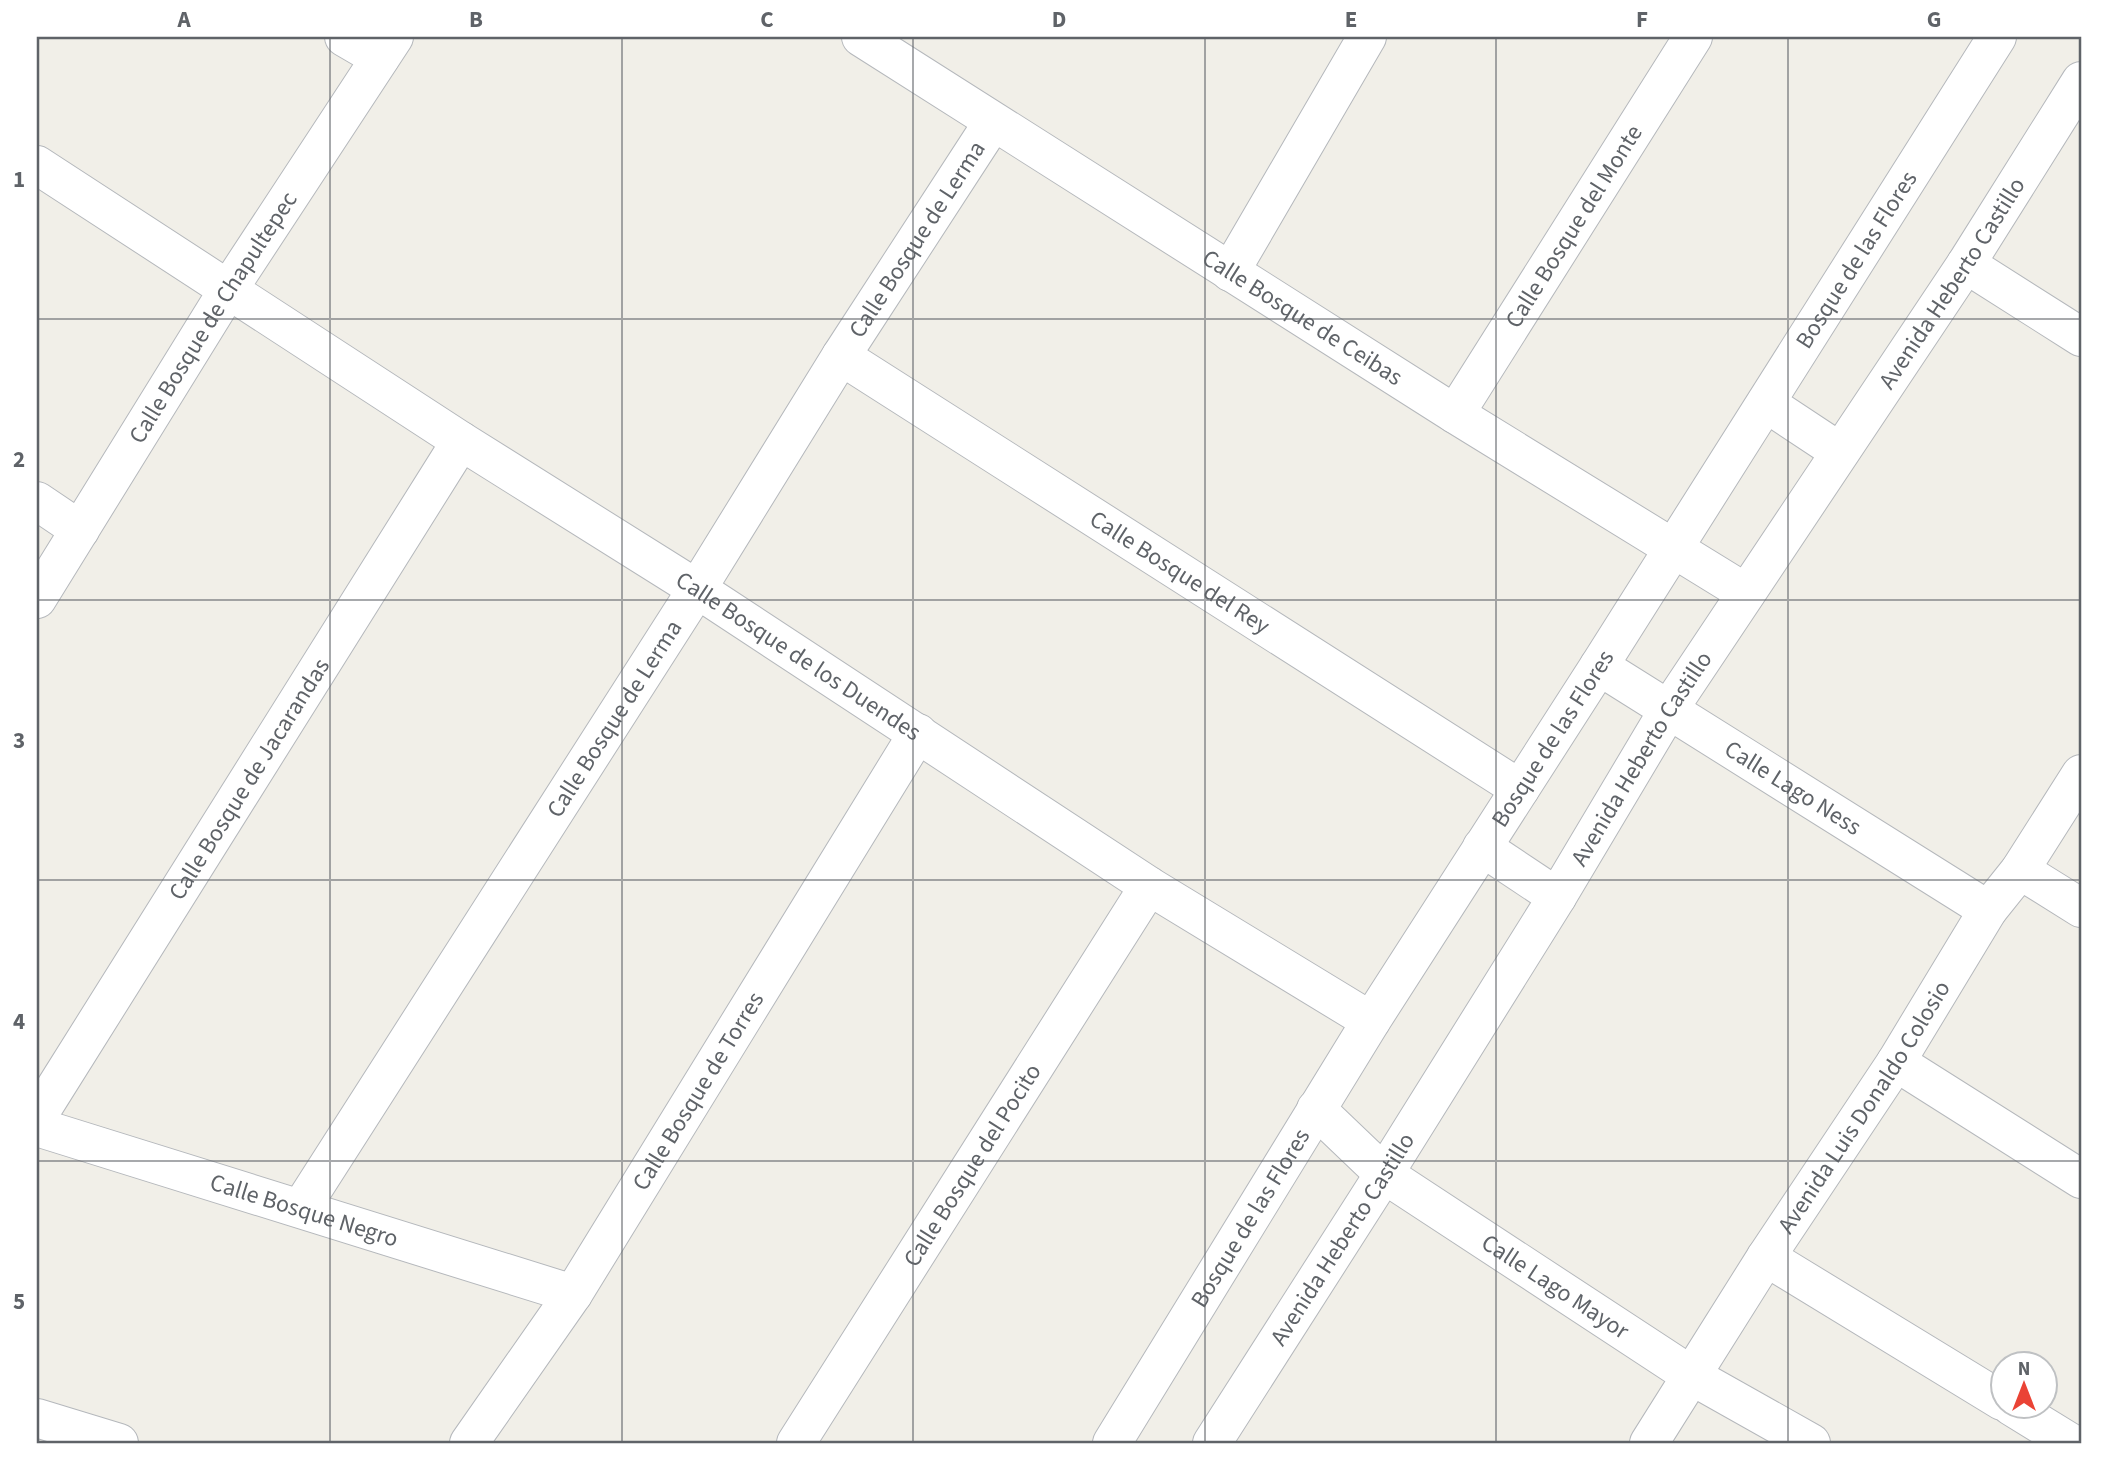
<svg xmlns="http://www.w3.org/2000/svg" width="2118" height="1480" viewBox="0 0 2118 1480" font-family="'Source Sans 3',sans-serif">
<style>
.lines{fill:none;stroke-linecap:round;stroke-linejoin:round}
.minor-casing{stroke:#b5b8bc;stroke-width:40}
.minor{stroke:#fff;stroke-width:38}
.grid{fill:none;stroke:#5f6368;stroke-width:2;stroke-opacity:0.55}
.labels{text-anchor:middle;stroke-width:5;stroke-linejoin:round;paint-order:stroke}
.street-label{font-size:24px;fill:#5f6368;stroke:#fff}
.neatline{fill:none;stroke:#5f6368;stroke-width:2.5}
.grid-label{font-size:23px;text-anchor:middle;font-weight:bold;fill:#5f6368}
</style>
<rect width="100%" height="100%" fill="#f1efe8"/>
<g class="lines">
<g class="minor-casing">
<g id="minor">
<path d="M 344,37 L 380,58"/>
<path id="s1" d="M 861,37 L 1455,414 L 1746,593"/>
<path id="s2" d="M 37,165 L 461,441 L 697,589 L 1149,886 L 1371,1021"/>
<path d="M 1966,264 L 2081,337"/>
<path d="M 1230,272 L 1367,37"/>
<path id="s3" d="M 841,356 L 1520,789"/>
<path d="M 1766,403 L 1840,452"/>
<path id="s4" d="M 1455,414 L 1693,37"/>
<path d="M 37,501 L 80,530"/>
<path id="s5" d="M 37,599 L 228,290 L 394,37"/>
<path id="s6" d="M 1599,666 L 1988,910"/>
<path d="M 1482,847 L 1557,897"/>
<path d="M 2020,870 L 2081,908"/>
<path d="M 1896,1062 L 2081,1179"/>
<path id="s7" d="M 1316,1109 L 1384,1174 L 1692,1376 L 1811,1443"/>
<path id="s8" d="M 37,1117 L 461,441"/>
<path id="s9" d="M 37,1127 L 573,1294"/>
<path id="s10" d="M 301,1208 L 697,589 L 841,356 L 993,122"/>
<path d="M 1766,1257 L 2002,1401"/>
<path d="M 2011,1406 L 2071,1443"/>
<path d="M 37,1418 L 119,1443"/>
<path id="s11" d="M 469,1443 L 573,1294 L 918,733"/>
<path id="s12" d="M 796,1443 L 1149,886"/>
<path id="s13" d="M 1112,1443 L 1371,1021 L 1599,666 L 1997,37"/>
<path id="s14" d="M 1212,1443 L 1384,1174 L 1557,897 L 1669,709 L 1966,264 L 2081,81"/>
<path id="s15" d="M 1649,1443 L 1766,1257 L 1896,1062 L 1988,910 L 2020,870 L 2081,774"/>
</g>
</g>
<use href="#minor" class="minor"/>
</g>
<path class="grid" d="M 330,37 L 330,1443M 622,37 L 622,1443M 913,37 L 913,1443M 1205,37 L 1205,1443M 1496,37 L 1496,1443M 1788,37 L 1788,1443M 37,319 L 2081,319M 37,600 L 2081,600M 37,880 L 2081,880M 37,1161 L 2081,1161"/>
<g class="labels">
<g class="street-label">
<text dy="8" stroke="none"><textPath href="#s4" startOffset="222">Calle Bosque del Monte</textPath></text>
<text dy="8" stroke="none"><textPath href="#s10" startOffset="1148">Calle Bosque de Lerma</textPath></text>
<text dy="8" stroke="none"><textPath href="#s13" startOffset="1398">Bosque de las Flores</textPath></text>
<text dy="8" stroke="none"><textPath href="#s14" startOffset="1376">Avenida Heberto Castillo</textPath></text>
<text dy="8" stroke="none"><textPath href="#s5" startOffset="332">Calle Bosque de Chapultepec</textPath></text>
<text dy="8" stroke="none"><textPath href="#s1" startOffset="523">Calle Bosque de Ceibas</textPath></text>
<text dy="8" stroke="none"><textPath href="#s3" startOffset="402">Calle Bosque del Rey</textPath></text>
<text dy="8" stroke="none"><textPath href="#s2" startOffset="906">Calle Bosque de los Duendes</textPath></text>
<text dy="8" stroke="none"><textPath href="#s10" startOffset="581">Calle Bosque de Lerma</textPath></text>
<text dy="8" stroke="none"><textPath href="#s13" startOffset="831">Bosque de las Flores</textPath></text>
<text dy="8" stroke="none"><textPath href="#s14" startOffset="808">Avenida Heberto Castillo</textPath></text>
<text dy="8" stroke="none"><textPath href="#s8" startOffset="399">Calle Bosque de Jacarandas</textPath></text>
<text dy="8" stroke="none"><textPath href="#s6" startOffset="229">Calle Lago Ness</textPath></text>
<text dy="8" stroke="none"><textPath href="#s11" startOffset="420">Calle Bosque de Torres</textPath></text>
<text dy="8" stroke="none"><textPath href="#s15" startOffset="399">Avenida Luis Donaldo Colosio</textPath></text>
<text dy="8" stroke="none"><textPath href="#s12" startOffset="329">Calle Bosque del Pocito</textPath></text>
<text dy="8" stroke="none"><textPath href="#s9" startOffset="280">Calle Bosque Negro</textPath></text>
<text dy="8" stroke="none"><textPath href="#s13" startOffset="264">Bosque de las Flores</textPath></text>
<text dy="8" stroke="none"><textPath href="#s14" startOffset="242">Avenida Heberto Castillo</textPath></text>
<text dy="8" stroke="none"><textPath href="#s7" startOffset="299">Calle Lago Mayor</textPath></text>
</g>
</g>
<rect width="2118" height="1480" fill="none" stroke="#ffffff" stroke-width="77"/>
<g transform="translate(2024 1385)"><circle r="33" fill="#ffffff" stroke="#bfc1c3" stroke-width="2"/>
<path d="M0-5L12 26L0 18L-12 26Z" fill="#ea4335"/>
<text y="-10" font-size="19" font-weight="bold" text-anchor="middle" fill="#5f6368">N</text>
</g>
<rect x="38" y="38" width="2042" height="1404" class="neatline"/>
<g class="grid-label">
<text x="184" y="27">A</text>
<text x="476" y="27">B</text>
<text x="767" y="27">C</text>
<text x="1059" y="27">D</text>
<text x="1351" y="27">E</text>
<text x="1642" y="27">F</text>
<text x="1934" y="27">G</text>
<text x="19" y="187">1</text>
<text x="19" y="467">2</text>
<text x="19" y="748">3</text>
<text x="19" y="1029">4</text>
<text x="19" y="1309">5</text>
</g>
</svg>
